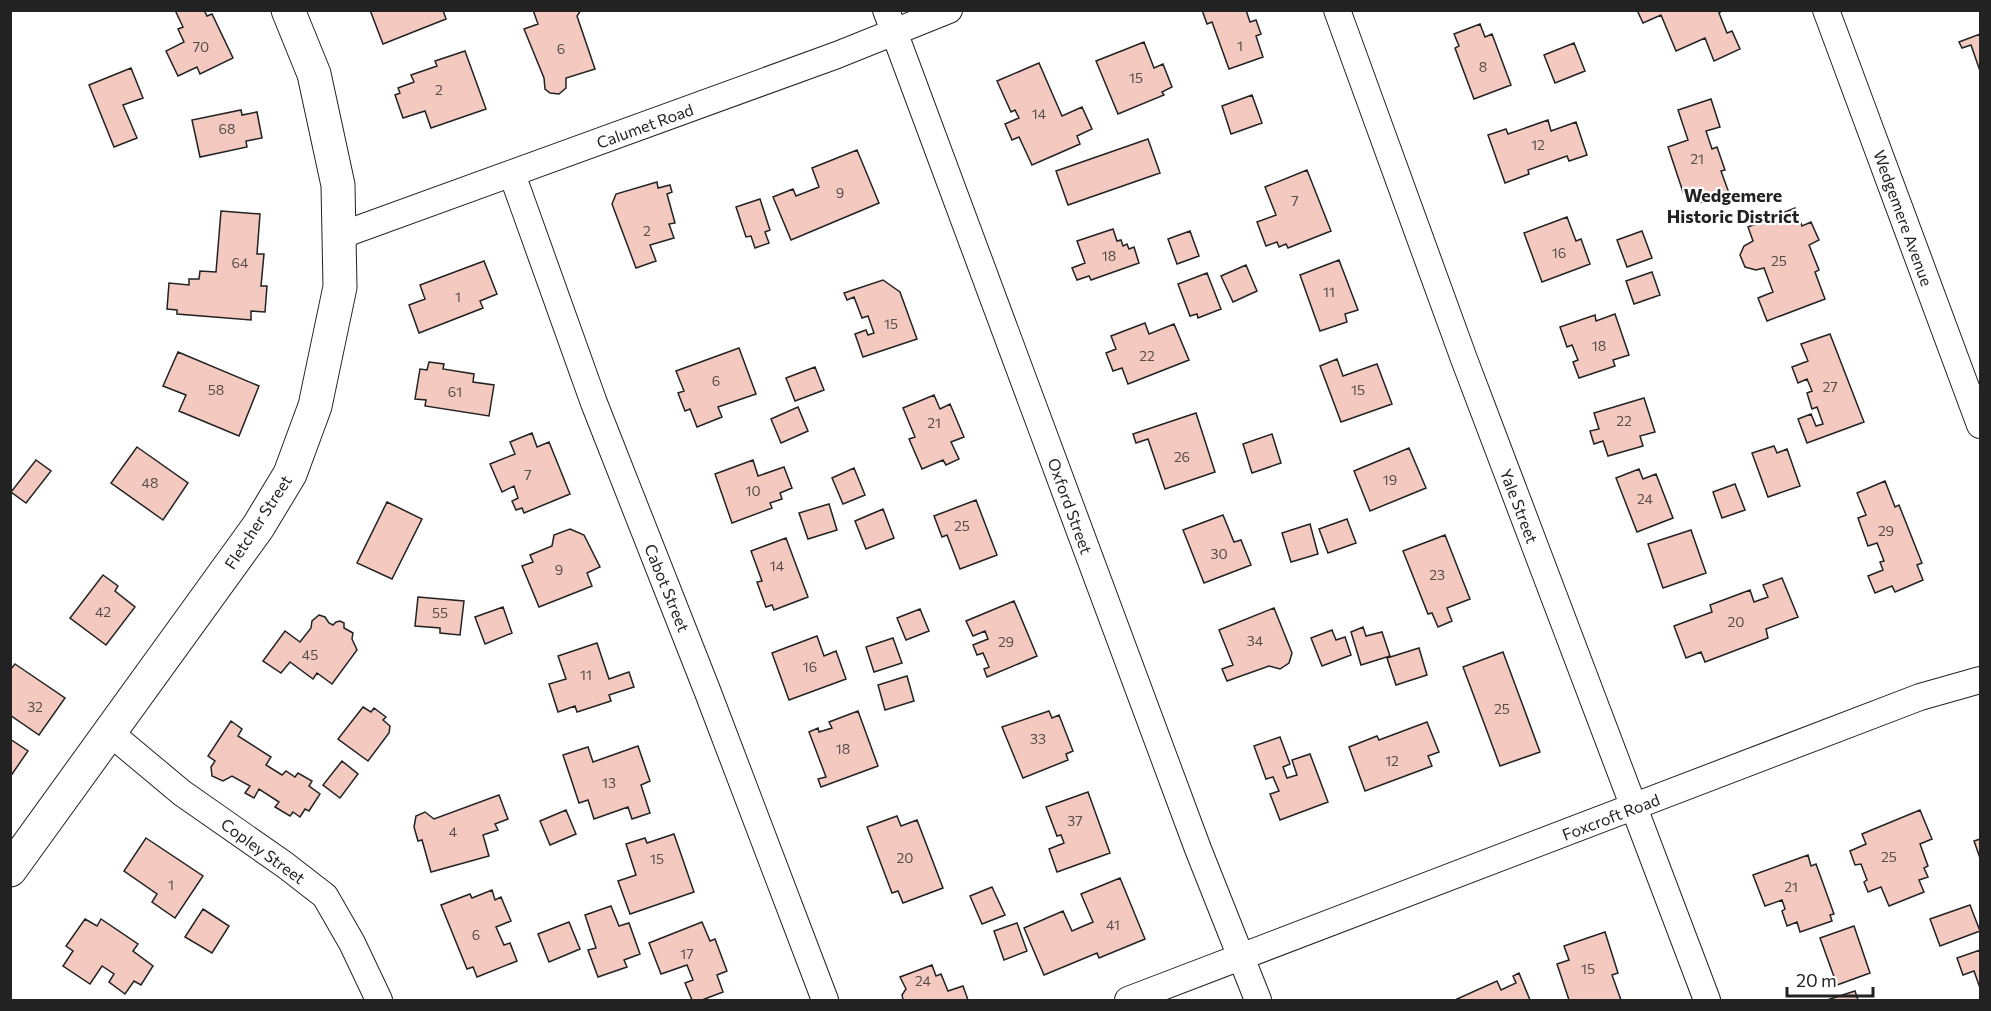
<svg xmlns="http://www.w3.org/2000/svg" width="1991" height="1011" viewBox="0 0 1991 1011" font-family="Commissioner,sans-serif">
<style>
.building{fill:#f3c9c0;stroke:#222;stroke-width:1.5}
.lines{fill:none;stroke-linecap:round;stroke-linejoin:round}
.minor-casing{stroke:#222;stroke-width:28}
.tertiary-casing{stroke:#222;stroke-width:35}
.minor{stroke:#fff;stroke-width:26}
.tertiary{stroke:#fff;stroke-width:33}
.labels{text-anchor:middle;stroke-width:4.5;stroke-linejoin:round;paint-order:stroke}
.number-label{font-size:14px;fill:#564c4a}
.street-label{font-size:16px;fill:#222;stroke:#fff}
.neighbourhood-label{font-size:18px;font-weight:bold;fill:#222;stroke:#fff}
</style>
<rect width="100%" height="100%" fill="#fff"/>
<path class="building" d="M 175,10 L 204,10 L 207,16 L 212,14 L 233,58 L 200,74 L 197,67 L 178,76 L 166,51 L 184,42 L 178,29 L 183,27 Z
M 370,10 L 443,10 L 446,19 L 383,44 Z
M 533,10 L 581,10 L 577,16 L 595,69 L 566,78 L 566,88 L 559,94 L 550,93 L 545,89 L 544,78 L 524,29 L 538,24 Z
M 1202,10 L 1246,10 L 1250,22 L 1256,20 L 1261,34 L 1256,36 L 1263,57 L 1229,69 L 1212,22 L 1207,24 Z
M 1637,10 L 1723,10 L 1719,13 L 1727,33 L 1732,31 L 1740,49 L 1714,61 L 1705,38 L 1676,51 L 1661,15 L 1643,23 Z
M 1480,24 L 1485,37 L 1492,34 L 1511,85 L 1474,99 L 1455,48 L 1459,46 L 1454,34 Z
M 1980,34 L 1980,71 L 1971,45 L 1962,48 L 1959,42 Z
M 1144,42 L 1154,68 L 1163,64 L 1172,87 L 1162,92 L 1164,95 L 1118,114 L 1096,61 Z
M 1574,43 L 1585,71 L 1555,83 L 1544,55 Z
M 465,51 L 486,109 L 431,128 L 425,111 L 403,118 L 395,95 L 400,93 L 398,88 L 414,82 L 411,75 L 437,66 L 435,61 Z
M 1039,63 L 1062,116 L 1082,107 L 1092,129 L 1077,136 L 1080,144 L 1032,165 L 1019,137 L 1012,140 L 1005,124 L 1019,118 L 1015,110 L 1011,112 L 997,81 Z
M 131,68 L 143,98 L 123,105 L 137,138 L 114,147 L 89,85 Z
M 1252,95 L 1262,123 L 1231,134 L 1222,106 Z
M 1711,99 L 1720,127 L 1706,131 L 1712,149 L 1717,147 L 1725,170 L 1721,171 L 1729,193 L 1699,203 L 1694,188 L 1683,192 L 1668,147 L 1688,140 L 1678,110 Z
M 241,110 L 242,115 L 257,112 L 262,138 L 246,141 L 247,147 L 200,157 L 192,120 Z
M 1548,120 L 1551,131 L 1576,122 L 1587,155 L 1569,161 L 1567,156 L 1528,170 L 1529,174 L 1505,183 L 1488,135 L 1506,129 L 1508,134 Z
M 1148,139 L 1160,173 L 1068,205 L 1056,171 Z
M 857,150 L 879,203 L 791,240 L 773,197 L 793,189 L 796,196 L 819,187 L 812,168 Z
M 1307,170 L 1331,231 L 1288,248 L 1286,244 L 1279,247 L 1277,242 L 1266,246 L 1257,222 L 1276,215 L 1265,187 Z
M 657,182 L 658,188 L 670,185 L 672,192 L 667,194 L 675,223 L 669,224 L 674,238 L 650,245 L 656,261 L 636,268 L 612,204 L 616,194 Z
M 760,199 L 770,230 L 765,232 L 769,243 L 755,248 L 751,236 L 746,237 L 736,207 Z
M 1795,208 L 1802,226 L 1811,222 L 1819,240 L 1809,245 L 1819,270 L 1815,272 L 1825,299 L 1767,321 L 1758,298 L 1773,292 L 1764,268 L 1756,270 L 1745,267 L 1740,255 L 1744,246 L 1753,241 L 1748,227 Z
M 221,211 L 260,214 L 257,254 L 264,254 L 261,286 L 267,286 L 265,312 L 251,311 L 251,320 L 177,314 L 177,310 L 167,309 L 169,283 L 189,285 L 189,279 L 199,279 L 200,271 L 216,272 Z
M 1567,217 L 1576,241 L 1581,239 L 1590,264 L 1542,282 L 1524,233 Z
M 1113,229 L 1117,241 L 1121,240 L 1123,246 L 1127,244 L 1129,249 L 1134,247 L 1139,263 L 1091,280 L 1089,276 L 1077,280 L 1072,268 L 1085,263 L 1077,241 Z
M 1190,231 L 1199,256 L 1177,264 L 1168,239 Z
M 1642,231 L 1652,258 L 1627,267 L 1617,240 Z
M 1339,260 L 1358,310 L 1345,314 L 1347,322 L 1320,331 L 1300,275 Z
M 484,261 L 497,294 L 480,301 L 483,308 L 419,333 L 409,305 L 425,299 L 420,285 Z
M 1246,265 L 1257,291 L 1233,302 L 1221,276 Z
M 1652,272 L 1660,295 L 1634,304 L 1626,281 Z
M 1207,273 L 1221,309 L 1198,318 L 1197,314 L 1190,316 L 1178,284 Z
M 883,280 L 900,292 L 917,339 L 863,357 L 855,334 L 866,330 L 868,335 L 874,333 L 868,316 L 862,318 L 854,297 L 847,300 L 844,293 Z
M 1615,314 L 1629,355 L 1613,360 L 1615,366 L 1579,378 L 1573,362 L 1578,360 L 1572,345 L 1567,347 L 1560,327 L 1595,315 L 1596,321 Z
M 1145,323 L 1149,334 L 1174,324 L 1189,360 L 1128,384 L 1122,368 L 1113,371 L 1106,353 L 1116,349 L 1111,336 Z
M 1830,334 L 1864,422 L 1807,443 L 1798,419 L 1811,414 L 1816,426 L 1823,424 L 1817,407 L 1812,409 L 1807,393 L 1812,391 L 1807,379 L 1798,383 L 1792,367 L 1808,361 L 1801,344 Z
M 739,348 L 756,394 L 718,407 L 722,417 L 697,427 L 690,409 L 685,411 L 678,393 L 684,391 L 676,371 Z
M 178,352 L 259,386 L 239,436 L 179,411 L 186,395 L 163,386 Z
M 1337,359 L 1343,376 L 1377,364 L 1392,404 L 1341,422 L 1320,366 Z
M 429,362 L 444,364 L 443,369 L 474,374 L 473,382 L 494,385 L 489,416 L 425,406 L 426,400 L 415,399 L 420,369 L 427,370 Z
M 815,367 L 824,390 L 795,401 L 786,378 Z
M 934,395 L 940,409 L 950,404 L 964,437 L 951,442 L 959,459 L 946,465 L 943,460 L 922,469 L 909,439 L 915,437 L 903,408 Z
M 1644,398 L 1655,432 L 1640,436 L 1643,446 L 1608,456 L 1603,441 L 1594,444 L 1590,431 L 1599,429 L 1594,413 Z
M 798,407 L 808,431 L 781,443 L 771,419 Z
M 1196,413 L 1215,472 L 1165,489 L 1148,439 L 1136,443 L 1133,434 Z
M 532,433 L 537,447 L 549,442 L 570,494 L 524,513 L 522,508 L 516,510 L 512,501 L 518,498 L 514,486 L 502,492 L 490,464 L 515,454 L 510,442 Z
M 1272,434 L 1281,463 L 1252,473 L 1243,444 Z
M 1774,446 L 1777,453 L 1787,449 L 1800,486 L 1768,497 L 1752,453 Z
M 137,447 L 188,483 L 163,520 L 111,483 Z
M 1409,448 L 1426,488 L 1370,511 L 1354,471 Z
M 36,460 L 51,471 L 26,503 L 11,492 Z
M 753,460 L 758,476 L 784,467 L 792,488 L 780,493 L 782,499 L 770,503 L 772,508 L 732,523 L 715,474 Z
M 854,468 L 865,495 L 843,504 L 832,478 Z
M 1639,469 L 1643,479 L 1656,474 L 1673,518 L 1637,532 L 1616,478 Z
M 1885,481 L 1895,507 L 1899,505 L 1922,563 L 1917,565 L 1923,580 L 1895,592 L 1892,586 L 1875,593 L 1868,576 L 1883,570 L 1880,562 L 1884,561 L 1877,543 L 1868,546 L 1858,518 L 1866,515 L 1857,493 Z
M 1735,484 L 1745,510 L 1722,518 L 1713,492 Z
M 976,500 L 997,555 L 960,569 L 947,535 L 942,537 L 934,516 Z
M 387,502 L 422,519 L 392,579 L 357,563 Z
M 829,504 L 837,530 L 808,539 L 799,513 Z
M 883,509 L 894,538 L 866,549 L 855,521 Z
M 1223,515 L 1234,542 L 1241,540 L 1251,565 L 1204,583 L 1183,530 Z
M 1347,519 L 1356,543 L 1328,553 L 1319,529 Z
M 1310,524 L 1318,554 L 1291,562 L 1282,533 Z
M 570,529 L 584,535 L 600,567 L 587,573 L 592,586 L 539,607 L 522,566 L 533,562 L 530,555 L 552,546 L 554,535 Z
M 1691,530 L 1706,573 L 1663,588 L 1648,544 Z
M 1445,535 L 1470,599 L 1447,608 L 1452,621 L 1438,627 L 1432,613 L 1428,614 L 1403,551 Z
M 786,538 L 808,597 L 774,610 L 772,605 L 766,607 L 757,582 L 762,581 L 751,551 Z
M 103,575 L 118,586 L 115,591 L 135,607 L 106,645 L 70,618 Z
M 1782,578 L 1798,617 L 1766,629 L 1768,638 L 1705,662 L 1701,652 L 1686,658 L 1674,626 L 1712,612 L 1710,605 L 1750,590 L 1754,602 L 1768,597 L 1763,585 Z
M 418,597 L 464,601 L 460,635 L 440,633 L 440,628 L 415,626 Z
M 1014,601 L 1037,656 L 987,677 L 984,669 L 989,667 L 983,653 L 977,655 L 973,645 L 988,639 L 985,631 L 973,636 L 966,621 Z
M 503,607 L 512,633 L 485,644 L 475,617 Z
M 1274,608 L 1292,653 L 1289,663 L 1280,669 L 1269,666 L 1227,681 L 1222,669 L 1233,665 L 1219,630 Z
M 920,609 L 929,631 L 906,640 L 897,618 Z
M 319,615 L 325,617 L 329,623 L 333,625 L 336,622 L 340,621 L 344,623 L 344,628 L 353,633 L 352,639 L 357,650 L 332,684 L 317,673 L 313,679 L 290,662 L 281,673 L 263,661 L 285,631 L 300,642 L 311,628 L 312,621 Z
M 1363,627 L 1366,636 L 1382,632 L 1390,656 L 1361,665 L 1351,632 Z
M 1332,630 L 1336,640 L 1345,637 L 1351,655 L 1322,666 L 1311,638 Z
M 817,636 L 824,656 L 836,651 L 846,679 L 789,700 L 772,653 Z
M 893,638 L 902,663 L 874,672 L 866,647 Z
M 597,643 L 609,679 L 629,672 L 634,687 L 609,695 L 611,701 L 577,712 L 575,706 L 558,712 L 549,684 L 566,679 L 558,656 Z
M 1419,648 L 1427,675 L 1396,685 L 1387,658 Z
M 1503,652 L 1540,752 L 1500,766 L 1463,667 Z
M 15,664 L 65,698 L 39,735 L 10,715 L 10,670 Z
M 907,676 L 914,701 L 885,710 L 878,685 Z
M 363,707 L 371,712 L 374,708 L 386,717 L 383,720 L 390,726 L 389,733 L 368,761 L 338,739 Z
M 858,711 L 878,766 L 821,787 L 818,779 L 826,777 L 809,732 L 818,728 L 819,732 L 832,728 L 829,722 Z
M 1049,711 L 1052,718 L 1059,715 L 1073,751 L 1066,754 L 1068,760 L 1023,778 L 1002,727 Z
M 231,721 L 242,729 L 238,736 L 271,757 L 266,765 L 282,775 L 286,771 L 295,777 L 298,773 L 312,781 L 309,786 L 320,794 L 309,811 L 305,809 L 300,817 L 293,812 L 290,816 L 275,807 L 279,802 L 259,789 L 254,798 L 245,793 L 250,786 L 232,776 L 223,781 L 212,776 L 211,767 L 215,761 L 208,756 Z
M 1427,722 L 1439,752 L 1428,756 L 1432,766 L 1365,791 L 1349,747 L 1377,736 L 1379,740 Z
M 1280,737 L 1290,764 L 1283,767 L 1287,778 L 1297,775 L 1292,760 L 1310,754 L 1328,802 L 1280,820 L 1270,794 L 1279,791 L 1273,777 L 1266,779 L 1254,746 Z
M 10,739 L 28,751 L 10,777 Z
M 638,746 L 650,781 L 641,785 L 650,813 L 632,819 L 628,807 L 594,819 L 588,800 L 579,803 L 563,755 L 588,747 L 593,762 Z
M 342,761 L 358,774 L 340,798 L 323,785 Z
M 1088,792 L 1110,853 L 1057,872 L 1049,849 L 1064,843 L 1061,835 L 1057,836 L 1046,807 Z
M 499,795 L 508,819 L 495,824 L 498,830 L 483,835 L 489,856 L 431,872 L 422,840 L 418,841 L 414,827 L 416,816 L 425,812 L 434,819 Z
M 566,810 L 576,834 L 550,845 L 540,821 Z
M 1920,810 L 1932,839 L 1920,844 L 1928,866 L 1924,868 L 1928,877 L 1919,880 L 1924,892 L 1889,906 L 1881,887 L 1868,892 L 1864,882 L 1867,880 L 1861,864 L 1855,865 L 1850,851 L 1866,844 L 1862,834 Z
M 897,816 L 901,826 L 917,820 L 943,888 L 903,903 L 898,891 L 892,893 L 867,827 Z
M 674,834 L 694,892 L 630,914 L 618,881 L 636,875 L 626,844 L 645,838 L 647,843 Z
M 146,838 L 203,876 L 175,918 L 152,902 L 157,894 L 124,871 Z
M 1980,839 L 1980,858 L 1974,841 Z
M 1808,855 L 1811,866 L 1816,864 L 1834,914 L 1830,915 L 1832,921 L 1800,932 L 1797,922 L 1787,926 L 1782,911 L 1785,909 L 1782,900 L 1765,906 L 1753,875 Z
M 1120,878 L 1145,939 L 1099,958 L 1097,953 L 1044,975 L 1024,928 L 1063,911 L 1072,931 L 1093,922 L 1081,894 Z
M 992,887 L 1005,915 L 982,924 L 970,896 Z
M 492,890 L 495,900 L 501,897 L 511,921 L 496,927 L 504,945 L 510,943 L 517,961 L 477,977 L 473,967 L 467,969 L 441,905 L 470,894 L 472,898 Z
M 1970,905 L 1980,931 L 1940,946 L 1930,919 Z
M 611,906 L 619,926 L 629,923 L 640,954 L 624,960 L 627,967 L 598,977 L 588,950 L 596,948 L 585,915 Z
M 203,909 L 229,926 L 212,953 L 185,937 Z
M 85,919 L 97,926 L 101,919 L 138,944 L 133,951 L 153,966 L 141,985 L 134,981 L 125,994 L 109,982 L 114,974 L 102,966 L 90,984 L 63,966 L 73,951 L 66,946 Z
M 569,922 L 580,949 L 549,962 L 538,934 Z
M 702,922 L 710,941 L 715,939 L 727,971 L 717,975 L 723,992 L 702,1000 L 692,1000 L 685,983 L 693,980 L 687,965 L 661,974 L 649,943 Z
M 1017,923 L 1027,951 L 1004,960 L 994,931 Z
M 1854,926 L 1870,973 L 1837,985 L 1820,938 Z
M 1605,932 L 1618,973 L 1612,975 L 1621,1000 L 1569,1000 L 1557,964 L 1569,960 L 1564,946 Z
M 1980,950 L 1980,988 L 1974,971 L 1963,975 L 1957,958 Z
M 932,965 L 936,976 L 941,974 L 948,991 L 963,986 L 968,1000 L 903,1000 L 902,995 L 906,989 L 900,977 Z
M 1519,973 L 1530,1000 L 1458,1000 L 1457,999 L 1497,981 L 1501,990 L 1516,983 L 1513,976 Z
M 1855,991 L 1858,1000 L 1827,1000 Z"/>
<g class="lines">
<g class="minor-casing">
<path id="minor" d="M 886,10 L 1198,849 L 1258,1000
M 1337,10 L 1464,359 L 1707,1000
M 1826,10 L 1980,425
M 512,174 L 594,403 L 707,690 L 825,1000
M 339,236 L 837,55 L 949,10
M 109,732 L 182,793 L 285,865 L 325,896 L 352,943 L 379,1000
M 1128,1000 L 1920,697 L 1980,680"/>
</g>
<g class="tertiary-casing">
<path id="tertiary" d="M 10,870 L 258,527 L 290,474 L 315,406 L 340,287 L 338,185 L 314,74 L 288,10"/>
</g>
<use href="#minor" class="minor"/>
<use href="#tertiary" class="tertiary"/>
</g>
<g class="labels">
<g class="number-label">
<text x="1240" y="51">1</text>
<text x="201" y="52">70</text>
<text x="561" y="54">6</text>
<text x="1483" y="72">8</text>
<text x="1136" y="83">15</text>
<text x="439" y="95">2</text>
<text x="1039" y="119">14</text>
<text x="227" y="134">68</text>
<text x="1538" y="150">12</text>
<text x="1697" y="164">21</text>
<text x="840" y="198">9</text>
<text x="1295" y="206">7</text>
<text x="647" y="236">2</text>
<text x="1559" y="258">16</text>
<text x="1109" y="261">18</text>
<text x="1779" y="266">25</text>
<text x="240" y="268">64</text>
<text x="1329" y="297">11</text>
<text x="458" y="302">1</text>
<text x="891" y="329">15</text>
<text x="1599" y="351">18</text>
<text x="1147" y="361">22</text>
<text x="716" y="386">6</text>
<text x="1830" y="392">27</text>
<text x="216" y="395">58</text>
<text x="1358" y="395">15</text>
<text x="455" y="397">61</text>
<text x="1624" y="426">22</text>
<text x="934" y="428">21</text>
<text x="1182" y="462">26</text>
<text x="528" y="480">7</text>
<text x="1390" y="485">19</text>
<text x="150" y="488">48</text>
<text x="753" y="496">10</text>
<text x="1645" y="504">24</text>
<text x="962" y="531">25</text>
<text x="1886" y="536">29</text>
<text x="1219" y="559">30</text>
<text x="777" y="571">14</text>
<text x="559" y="575">9</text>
<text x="1437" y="580">23</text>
<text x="103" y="617">42</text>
<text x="440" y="618">55</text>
<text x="1736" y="627">20</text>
<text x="1255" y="646">34</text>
<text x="1006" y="647">29</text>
<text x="310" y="660">45</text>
<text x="810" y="672">16</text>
<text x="586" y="680">11</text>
<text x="35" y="712">32</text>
<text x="1502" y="714">25</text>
<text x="1038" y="744">33</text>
<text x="843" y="754">18</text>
<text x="1392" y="766">12</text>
<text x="609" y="788">13</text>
<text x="1075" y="826">37</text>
<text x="453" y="837">4</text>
<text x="1889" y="862">25</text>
<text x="905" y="863">20</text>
<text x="657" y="864">15</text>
<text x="171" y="890">1</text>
<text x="1791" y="892">21</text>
<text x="1113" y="930">41</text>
<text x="476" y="940">6</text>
<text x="687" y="959">17</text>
<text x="1588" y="974">15</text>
<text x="923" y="986">24</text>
</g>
<g class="street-label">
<text transform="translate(645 126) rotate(-20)" y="6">Calumet Road</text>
<text transform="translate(1903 218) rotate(70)" y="6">Wedgemere Avenue</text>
<text transform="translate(1070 506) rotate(70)" y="6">Oxford Street</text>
<text transform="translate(1519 506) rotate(69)" y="6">Yale Street</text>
<text transform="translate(258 522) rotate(-57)" y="6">Fletcher Street</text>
<text transform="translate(667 588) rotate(68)" y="6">Cabot Street</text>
<text transform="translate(1611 817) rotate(-21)" y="6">Foxcroft Road</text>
<text transform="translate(263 851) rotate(36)" y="6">Copley Street</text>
</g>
<g class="neighbourhood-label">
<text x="1733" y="202">Wedgemere<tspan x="1733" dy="21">Historic District</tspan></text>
</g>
</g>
<rect width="1991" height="1011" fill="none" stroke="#222222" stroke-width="24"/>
<path d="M1787 987v9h86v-9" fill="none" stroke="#222222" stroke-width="3"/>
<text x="1796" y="987" font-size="18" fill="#222222" stroke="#ffffff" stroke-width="4.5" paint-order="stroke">20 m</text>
</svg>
